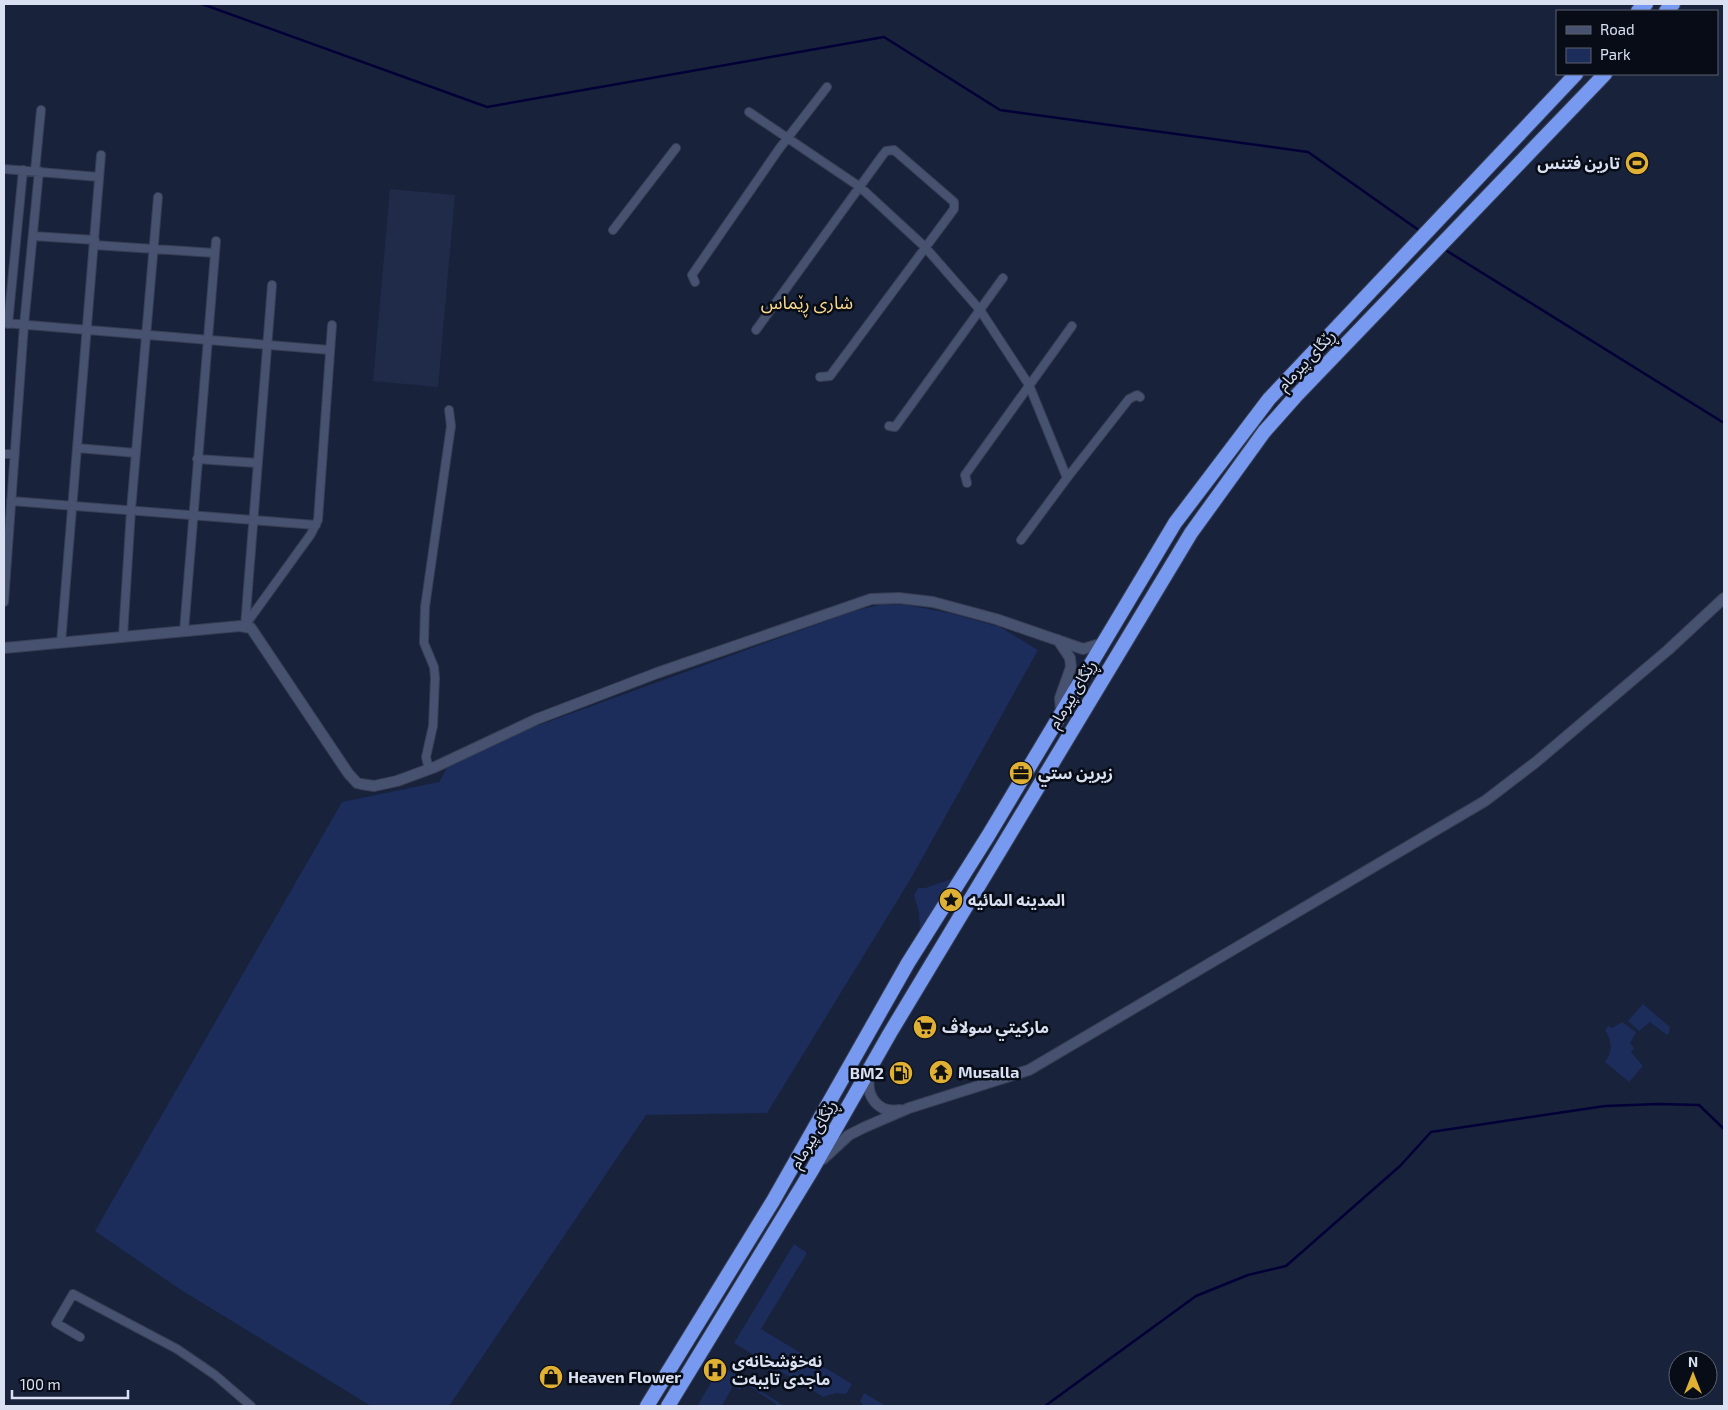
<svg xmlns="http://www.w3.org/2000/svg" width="1728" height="1410" viewBox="0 0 1728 1410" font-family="'Exo 2','Noto Sans Arabic',sans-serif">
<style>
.built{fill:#1f2b49}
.green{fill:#1c2c5b}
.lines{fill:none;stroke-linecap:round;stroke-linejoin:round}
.stream{stroke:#020036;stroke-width:2.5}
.street-casing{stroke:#373e53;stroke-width:10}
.secondary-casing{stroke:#373e53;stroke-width:12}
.highway-casing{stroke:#373e53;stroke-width:16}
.street{stroke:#46526f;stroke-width:8}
.secondary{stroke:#46526f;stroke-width:10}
.highway{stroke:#7799f0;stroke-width:14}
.labels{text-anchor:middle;stroke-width:5;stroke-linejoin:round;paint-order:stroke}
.poi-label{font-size:16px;font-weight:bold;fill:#d8e0f1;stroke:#080c17;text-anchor:start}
.street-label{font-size:16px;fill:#d8e0f1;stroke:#080c17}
.neighbourhood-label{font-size:18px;fill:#fada8f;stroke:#080c17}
</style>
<rect width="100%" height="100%" fill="#18223b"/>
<path class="built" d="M 390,189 L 455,195 L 438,387 L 373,381 Z"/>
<path class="green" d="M 883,604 L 907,605 L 949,613 L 1000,627 L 1038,650 L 910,880 L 767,1113 L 646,1115 L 449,1406 L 371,1406 L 181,1290 L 95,1231 L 342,802 L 439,782 L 449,765 L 531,728 L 854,611 Z
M 951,879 L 920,931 L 919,913 L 914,895 L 918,888 L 925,888 Z
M 1643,1004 L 1670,1027 L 1669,1033 L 1667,1035 L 1650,1022 L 1639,1031 L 1628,1021 Z
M 1622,1022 L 1636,1032 L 1630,1043 L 1634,1048 L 1631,1052 L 1643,1066 L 1629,1082 L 1605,1062 C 1613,1050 1612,1042 1605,1030 L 1608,1026 L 1612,1028 Z
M 794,1244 L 807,1253 L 761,1329 L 852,1384 L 846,1394 L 836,1393 L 823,1397 L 734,1343 Z
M 727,1369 L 784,1406 L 775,1406 L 776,1404 L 744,1383 L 740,1390 L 733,1386 L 722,1406 L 697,1406 L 717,1373 L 722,1375 Z
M 864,1393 L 886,1406 L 864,1406 L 860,1401 Z"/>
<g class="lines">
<path class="stream" d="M 202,4 L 487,107 L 884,37 L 1000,110 L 1308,152 L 1420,231
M 1447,251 L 1724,423
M 1045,1406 L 1196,1296 L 1248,1275 L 1286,1266 L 1400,1166 L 1431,1132 L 1605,1106 L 1659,1104 L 1699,1105 L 1724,1129"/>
<g class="street-casing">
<path id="street" d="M 749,112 L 860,187 L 925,247 L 980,310 L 1029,385 L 1067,478 L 1021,540
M 4,169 L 99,177
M 35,171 L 41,110
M 613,230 L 676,148
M 33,236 L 95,240
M 94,245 L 215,253
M 695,282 L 692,275 L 779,149 L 827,87
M 4,323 L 330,350
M 8,324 L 23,170
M 756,330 L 882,156 L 886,151 L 894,150 L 954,202 L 954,209 L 830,376 L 820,377
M 889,426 L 895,427 L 1003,278
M 77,448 L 136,453
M 4,454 L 15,454
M 197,459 L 258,463
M 1067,478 L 1129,399 L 1137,395 L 1140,397
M 967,483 L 965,475 L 1072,326
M 11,501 L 316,525
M 4,602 L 24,325 L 39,171
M 246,624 L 311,534 L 318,520 L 332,325
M 245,626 L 272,285
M 184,631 L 216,241
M 123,636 L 131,510 L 158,197
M 61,643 L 101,155
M 429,770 L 426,757 L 433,726 L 435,678 L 434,667 L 424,643 L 425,607 L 451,426 L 449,410
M 80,1337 L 56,1323 L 73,1294 L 177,1349 L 215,1375 L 251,1406"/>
</g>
<g class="secondary-casing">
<path id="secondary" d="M 1058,640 L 1070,658 L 1071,667 L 1060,698 L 1061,711
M 4,648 L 240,626 L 251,628 L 348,773 L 357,783 L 361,784 L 374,786 L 397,781 L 435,767 L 537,719 L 657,673 L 871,599 L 899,598 L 933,602 L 996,619 L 1083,649 L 1103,643
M 870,1074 C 864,1095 878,1114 900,1110
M 823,1159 L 849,1135 L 865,1127 L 909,1108 L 1029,1070 L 1485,801 L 1536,762 L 1668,650 L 1724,598"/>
</g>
<g class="highway-casing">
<path id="highway" d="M 1638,11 L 1646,4
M 1666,11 L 1673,4
M 647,1406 L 773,1201 L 908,963 L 988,836 L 1175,523 L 1269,399 L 1576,74
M 668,1406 L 812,1170 L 890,1033 L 1191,533 L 1264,432 L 1295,397 L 1605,74"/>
</g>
<use href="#street" class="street"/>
<use href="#secondary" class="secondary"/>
<use href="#highway" class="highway"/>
</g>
<defs>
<g id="stadium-disc" transform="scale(1.25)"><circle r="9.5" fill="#dfb034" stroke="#080c17"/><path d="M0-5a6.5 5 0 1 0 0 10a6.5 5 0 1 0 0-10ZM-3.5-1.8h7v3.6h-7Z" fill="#111"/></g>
<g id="office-disc" transform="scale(1.25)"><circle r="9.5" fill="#dfb034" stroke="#080c17"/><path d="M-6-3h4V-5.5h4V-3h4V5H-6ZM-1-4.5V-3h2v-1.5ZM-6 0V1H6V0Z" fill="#111"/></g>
<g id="sight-disc" transform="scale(1.25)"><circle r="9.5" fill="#dfb034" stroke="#080c17"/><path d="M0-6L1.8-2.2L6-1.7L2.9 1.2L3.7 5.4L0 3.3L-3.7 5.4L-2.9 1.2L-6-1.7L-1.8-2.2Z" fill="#111"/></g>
<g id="supermarket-disc" transform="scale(1.25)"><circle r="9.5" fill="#dfb034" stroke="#080c17"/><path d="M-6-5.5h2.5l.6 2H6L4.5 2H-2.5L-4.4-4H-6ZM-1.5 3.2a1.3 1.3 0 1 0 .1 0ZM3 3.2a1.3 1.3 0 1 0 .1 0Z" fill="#111"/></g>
<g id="temple-disc" transform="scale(1.25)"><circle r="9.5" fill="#dfb034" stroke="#080c17"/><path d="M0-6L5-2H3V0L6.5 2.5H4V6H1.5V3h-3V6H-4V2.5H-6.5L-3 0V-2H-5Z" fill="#111"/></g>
<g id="fuel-disc" transform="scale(1.25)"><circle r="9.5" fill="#dfb034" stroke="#080c17"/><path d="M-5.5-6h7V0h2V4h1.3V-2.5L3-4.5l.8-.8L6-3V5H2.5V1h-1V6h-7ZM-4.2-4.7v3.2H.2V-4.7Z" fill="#111"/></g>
<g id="hospital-disc" transform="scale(1.25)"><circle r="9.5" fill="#dfb034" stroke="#080c17"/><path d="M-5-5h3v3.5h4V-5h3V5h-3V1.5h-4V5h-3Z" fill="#111"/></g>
<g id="shop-disc" transform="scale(1.25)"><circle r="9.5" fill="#dfb034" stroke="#080c17"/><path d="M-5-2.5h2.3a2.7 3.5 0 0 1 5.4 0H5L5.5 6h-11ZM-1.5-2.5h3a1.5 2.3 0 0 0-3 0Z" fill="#111"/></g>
</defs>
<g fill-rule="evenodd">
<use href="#stadium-disc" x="1637" y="163"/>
<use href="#office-disc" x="1021" y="773"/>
<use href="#sight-disc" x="951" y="900"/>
<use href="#supermarket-disc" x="925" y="1027"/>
<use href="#temple-disc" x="941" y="1072"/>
<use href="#fuel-disc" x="901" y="1073"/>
<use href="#hospital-disc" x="715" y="1370"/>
<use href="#shop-disc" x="551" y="1377"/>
</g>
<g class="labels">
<g class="poi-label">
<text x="1620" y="169" text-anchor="end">تارين فتنس</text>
<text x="1038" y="779">زيرين ستي</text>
<text x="968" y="906">المدينه المائيه</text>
<text x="942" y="1033">ماركيتي سولاڤ</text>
<text x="958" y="1078">Musalla</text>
<text x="884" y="1079" text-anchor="end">BM2</text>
<text x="732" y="1367">نەخۆشخانەی<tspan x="732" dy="18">ماجدی تایبەت</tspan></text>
<text x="568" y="1383">Heaven Flower</text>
</g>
<g class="street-label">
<text transform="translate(1306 360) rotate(-47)" y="6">ڕێگای پیرمام</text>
<text transform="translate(1072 694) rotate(-59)" y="6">ڕێگای پیرمام</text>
<text transform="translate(813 1134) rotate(-60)" y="6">ڕێگای پیرمام</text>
</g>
<g class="neighbourhood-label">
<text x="807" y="309">شاری ڕێماس</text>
</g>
</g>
<rect width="1728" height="1410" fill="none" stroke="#d8e0f1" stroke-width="10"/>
<rect x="1556" y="10" width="162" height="65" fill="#080c17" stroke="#5b616e"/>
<rect x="1566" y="26" width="25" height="8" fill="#46526f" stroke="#5b616e"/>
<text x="1600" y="35" font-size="15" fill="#d8e0f1">Road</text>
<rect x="1566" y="48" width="25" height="15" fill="#1c2c5b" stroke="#5b616e"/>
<text x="1600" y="60" font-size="15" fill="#d8e0f1">Park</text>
<g transform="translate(1693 1375)"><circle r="24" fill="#080c17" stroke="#5b616e"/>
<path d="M0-4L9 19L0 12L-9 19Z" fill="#dfb034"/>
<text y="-8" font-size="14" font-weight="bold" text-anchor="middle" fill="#d8e0f1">N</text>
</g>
<path d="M12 1390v8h116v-8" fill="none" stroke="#d8e0f1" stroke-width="2.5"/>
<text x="20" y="1390" font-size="15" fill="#d8e0f1" stroke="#080c17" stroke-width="4" paint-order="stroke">100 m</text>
</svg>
